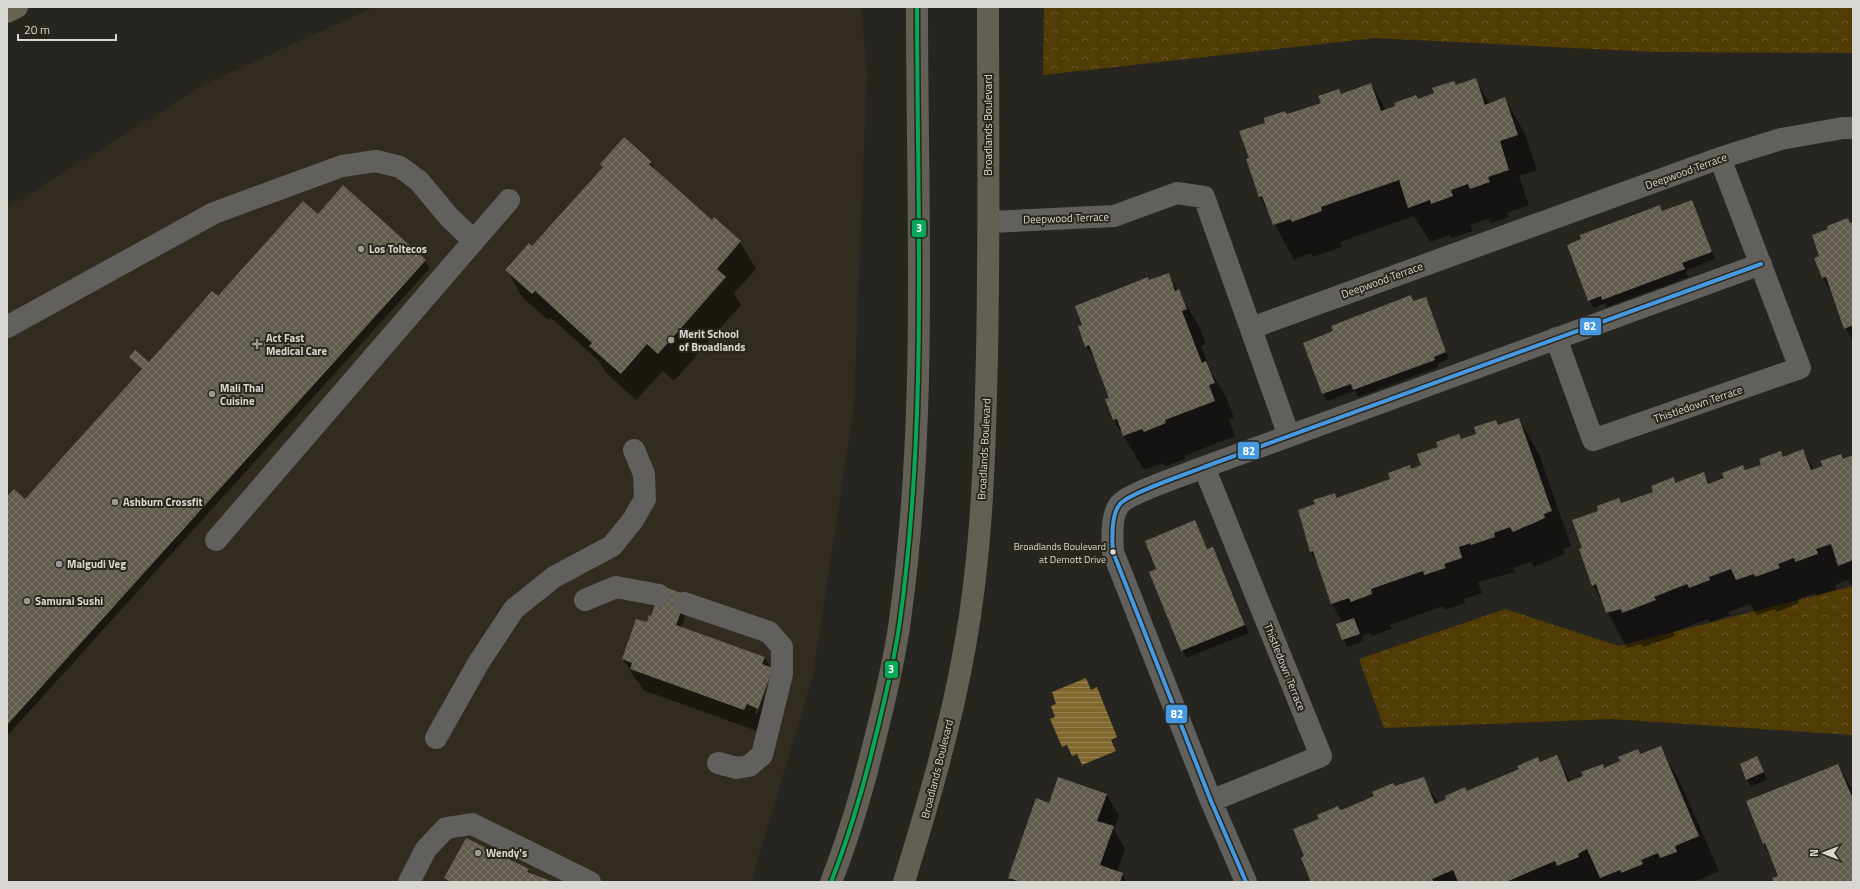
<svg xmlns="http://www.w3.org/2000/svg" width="1860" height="889" viewBox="0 0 1860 889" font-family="'Titillium Web',sans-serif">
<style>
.built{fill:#312c1f}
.forest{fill:url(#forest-crowns)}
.water{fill:url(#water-rules)}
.shadow{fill:#0007;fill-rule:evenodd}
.building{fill:url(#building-cross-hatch)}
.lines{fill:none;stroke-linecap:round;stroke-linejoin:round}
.minor{stroke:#62605d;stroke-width:22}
.major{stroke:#625f54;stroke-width:22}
.highway{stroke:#686353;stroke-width:22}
.bus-1-casing{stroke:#29261d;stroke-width:7}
.bus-2-casing{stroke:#29261d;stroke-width:7}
.bus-1{stroke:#06aa56;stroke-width:4}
.bus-2{stroke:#4699e1;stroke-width:4}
.poi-dot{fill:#9a9993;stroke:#29261d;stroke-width:1.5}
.bus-dot{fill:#d9d7d1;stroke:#29261d;stroke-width:1.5}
.labels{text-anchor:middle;stroke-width:4;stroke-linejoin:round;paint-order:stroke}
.bus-label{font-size:10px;fill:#d9d7d1;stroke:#29261d;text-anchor:end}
.street-label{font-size:11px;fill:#d9d7d1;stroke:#29261d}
.poi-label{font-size:11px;font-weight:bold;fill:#d9d7d1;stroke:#29261d;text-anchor:start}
.line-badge{stroke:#29261d;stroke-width:1.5}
.badge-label{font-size:11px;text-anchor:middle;font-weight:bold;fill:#fff}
</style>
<defs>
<pattern id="forest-crowns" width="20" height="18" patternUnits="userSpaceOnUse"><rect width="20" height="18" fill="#503c04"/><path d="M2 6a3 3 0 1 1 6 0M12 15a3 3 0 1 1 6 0" fill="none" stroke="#695728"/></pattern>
<pattern id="water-rules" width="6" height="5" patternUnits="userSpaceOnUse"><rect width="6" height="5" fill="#80682e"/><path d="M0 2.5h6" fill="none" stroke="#978455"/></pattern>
<pattern id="building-cross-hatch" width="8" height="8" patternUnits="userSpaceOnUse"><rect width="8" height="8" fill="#615c4e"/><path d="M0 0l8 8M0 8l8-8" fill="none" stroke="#777366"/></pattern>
</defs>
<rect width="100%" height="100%" fill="#262520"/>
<path class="built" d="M 374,7 L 861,7 L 867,71 L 854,405 L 813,676 L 751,882 L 7,882 L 7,208 L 205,84 Z"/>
<path class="forest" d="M 1044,7 L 1853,7 L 1853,53 L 1653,52 L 1375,38 L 1043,75 Z
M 1853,586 L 1853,735 L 1612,719 L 1384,728 L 1359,659 L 1505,609 L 1619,646 Z"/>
<path class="water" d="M 1086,678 L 1091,690 L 1097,687 L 1117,737 L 1111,740 L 1116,751 L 1082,765 L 1077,754 L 1072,756 L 1067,745 L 1062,747 L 1050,719 L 1055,717 L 1051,706 L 1056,704 L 1052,692 Z"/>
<path class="shadow" d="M 1475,79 L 1490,104 L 1505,99 L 1525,134 L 1537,170 L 1519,176 L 1529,205 L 1507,213 L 1509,217 L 1491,223 L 1488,219 L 1470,225 L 1473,231 L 1452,238 L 1450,235 L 1430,242 L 1414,216 L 1340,242 L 1342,247 L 1313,257 L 1311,253 L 1294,260 L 1260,197 L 1247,160 L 1287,115 L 1371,84 L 1386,110 Z
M 651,162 L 656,172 L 712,221 L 714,218 L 740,242 L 756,269 L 734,293 L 741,305 L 674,381 L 663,371 L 636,400 L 606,373 L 599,361 L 551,318 L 548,320 L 522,297 L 507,270 L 532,247 L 603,168 L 601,164 Z
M 343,187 L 425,261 L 430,268 L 7,736 L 7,499 L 25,500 L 142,370 L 131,357 L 149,363 L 218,297 L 318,215 Z
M 1692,202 L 1715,259 L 1685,271 L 1688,277 L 1607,307 L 1605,303 L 1594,308 L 1589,300 L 1660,206 L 1663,212 Z
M 1848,219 L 1850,224 L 1853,223 L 1853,341 L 1845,328 L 1834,298 L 1823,278 L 1816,258 L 1821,257 L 1829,230 Z
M 1168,274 L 1199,326 L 1206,344 L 1201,346 L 1211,372 L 1226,397 L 1234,418 L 1229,420 L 1235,436 L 1184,456 L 1185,459 L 1165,466 L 1163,463 L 1144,470 L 1114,420 L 1106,400 L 1111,399 L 1100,369 L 1086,346 L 1079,327 L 1083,325 L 1129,287 L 1128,285 L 1147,278 L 1149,281 Z
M 1411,297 L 1414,302 L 1425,298 L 1449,359 L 1437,364 L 1438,367 L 1358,397 L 1355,391 L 1327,401 L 1304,344 L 1334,332 Z
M 1519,419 L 1539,454 L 1571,546 L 1563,549 L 1565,554 L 1534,567 L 1531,562 L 1513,568 L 1515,572 L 1478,582 L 1482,593 L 1464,599 L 1465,603 L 1445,610 L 1443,606 L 1390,625 L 1392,629 L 1372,636 L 1370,633 L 1362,636 L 1364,641 L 1347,647 L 1338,625 L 1343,623 L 1332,604 L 1319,566 L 1311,552 L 1299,511 L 1316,505 L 1334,494 L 1337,499 L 1391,479 L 1410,466 L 1411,470 L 1422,465 L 1461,440 L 1477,435 L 1496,421 L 1499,426 Z
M 1803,450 L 1814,470 L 1824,467 L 1841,455 L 1843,460 L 1853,456 L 1853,589 L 1848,580 L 1835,585 L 1837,589 L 1816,596 L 1815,593 L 1798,599 L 1799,603 L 1777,612 L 1775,609 L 1757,615 L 1750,604 L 1728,612 L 1730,615 L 1710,622 L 1708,619 L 1673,632 L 1675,636 L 1643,647 L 1641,644 L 1627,648 L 1593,585 L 1583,548 L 1621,504 L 1654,492 L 1673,479 L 1676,483 L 1703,473 L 1710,484 L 1725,479 L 1743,466 L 1746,471 L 1762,465 L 1781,452 L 1784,457 Z
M 1213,548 L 1249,633 L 1186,658 L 1151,573 Z
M 663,587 L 686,596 L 690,603 L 681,628 L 764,657 L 784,690 L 770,729 L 759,725 L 757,731 L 643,690 L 638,681 L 636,680 L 623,659 L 637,620 L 647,623 L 650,617 L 652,617 ZM 769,675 L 771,677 L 757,714 L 755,713 Z
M 1660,747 L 1680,782 L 1719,871 L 1694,882 L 1312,882 L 1306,857 L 1340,811 L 1395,788 L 1423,778 L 1438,803 L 1520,770 L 1538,758 L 1541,763 L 1556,756 L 1571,782 L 1584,776 L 1602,765 L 1605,769 Z
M 1761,765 L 1767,780 L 1751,786 L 1747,779 Z
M 1838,765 L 1853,791 L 1853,882 L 1775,882 L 1780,876 L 1763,843 Z
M 1107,795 L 1119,816 L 1114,829 L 1125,849 L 1117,872 L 1122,874 L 1127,882 L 1012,882 L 1010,877 L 1049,804 Z
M 528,870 L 531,875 L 552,882 L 447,882 L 445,878 Z"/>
<path class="building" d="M 1476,78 L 1485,105 L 1505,97 L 1518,135 L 1500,141 L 1509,170 L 1488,177 L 1490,182 L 1470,189 L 1468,184 L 1451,190 L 1453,196 L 1431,204 L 1430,200 L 1408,208 L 1399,180 L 1321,207 L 1322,211 L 1292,222 L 1291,219 L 1273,225 L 1262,196 L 1259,197 L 1246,159 L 1249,158 L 1239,131 L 1265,123 L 1264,118 L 1285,111 L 1287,114 L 1321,103 L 1318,96 L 1339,89 L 1341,94 L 1371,83 L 1381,111 L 1395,106 L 1394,103 L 1416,95 L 1418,99 L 1434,93 L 1432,88 L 1454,81 L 1456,85 Z
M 624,137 L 652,162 L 649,164 L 712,220 L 714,217 L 741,241 L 717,269 L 726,277 L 658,354 L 647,344 L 621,374 L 589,346 L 592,343 L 535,291 L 532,294 L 505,270 L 529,243 L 532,246 L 603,167 L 600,164 Z
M 343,185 L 426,260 L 7,725 L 7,497 L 14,489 L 25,499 L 142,369 L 129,357 L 135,350 L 149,362 L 212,291 L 218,296 L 303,201 L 318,214 Z
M 1692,200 L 1712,252 L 1682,263 L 1685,269 L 1602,300 L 1601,296 L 1588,301 L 1567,245 L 1581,239 L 1580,235 L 1660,205 L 1662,211 Z
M 1848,218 L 1850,223 L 1853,222 L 1853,325 L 1844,329 L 1826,277 L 1822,278 L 1814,258 L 1819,256 L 1812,235 L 1828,229 L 1827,226 Z
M 1169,273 L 1175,291 L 1179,289 L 1187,309 L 1182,311 L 1202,363 L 1206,361 L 1215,383 L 1209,385 L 1215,401 L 1165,420 L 1166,423 L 1144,432 L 1142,429 L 1123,436 L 1117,419 L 1113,420 L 1105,399 L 1109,398 L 1089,345 L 1085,347 L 1078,326 L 1082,325 L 1075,306 L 1148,277 L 1149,280 Z
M 1411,295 L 1413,301 L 1426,297 L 1446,352 L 1434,357 L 1435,360 L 1353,390 L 1351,384 L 1322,394 L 1303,343 L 1333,331 L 1331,326 Z
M 1519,418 L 1552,511 L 1544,514 L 1545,518 L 1513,532 L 1510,527 L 1494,533 L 1495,537 L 1471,545 L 1471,543 L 1459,547 L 1462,558 L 1444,564 L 1446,568 L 1424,575 L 1423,571 L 1371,589 L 1372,594 L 1351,602 L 1349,598 L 1331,604 L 1313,551 L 1310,552 L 1298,510 L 1315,504 L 1313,500 L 1335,493 L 1336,498 L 1390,479 L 1388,473 L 1410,465 L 1411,469 L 1421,465 L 1417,454 L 1438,447 L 1436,442 L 1459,434 L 1461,439 L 1476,434 L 1474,427 L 1496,420 L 1498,425 Z
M 1803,449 L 1811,470 L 1823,466 L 1820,461 L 1841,454 L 1843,459 L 1853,455 L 1853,560 L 1838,566 L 1831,544 L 1816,549 L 1818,554 L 1795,562 L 1794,558 L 1778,564 L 1780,568 L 1755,577 L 1754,574 L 1736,580 L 1731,569 L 1709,577 L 1710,580 L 1689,588 L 1687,584 L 1654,597 L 1656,600 L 1622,613 L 1621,609 L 1606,613 L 1596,584 L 1592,586 L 1579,549 L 1582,548 L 1572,520 L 1598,511 L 1597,506 L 1619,498 L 1621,503 L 1653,492 L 1651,486 L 1674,477 L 1675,483 L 1704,472 L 1708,484 L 1724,478 L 1722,473 L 1743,465 L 1745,470 L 1761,465 L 1759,459 L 1781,451 L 1783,457 Z
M 1195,520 L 1207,549 L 1213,547 L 1245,625 L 1181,651 L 1149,572 L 1156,569 L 1145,541 Z
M 662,586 L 687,595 L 676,625 L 765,657 L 762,664 L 773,668 L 758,709 L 747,704 L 744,710 L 630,669 L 632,663 L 622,659 L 636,619 L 647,622 L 649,615 L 651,616 Z
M 1354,618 L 1360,634 L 1342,640 L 1336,624 Z
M 1661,746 L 1699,836 L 1675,846 L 1677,852 L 1660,858 L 1658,853 L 1641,860 L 1643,864 L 1621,873 L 1620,870 L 1600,878 L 1587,849 L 1578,854 L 1579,857 L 1557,866 L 1555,861 L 1506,882 L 1458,882 L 1453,870 L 1432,879 L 1434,882 L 1311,882 L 1301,858 L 1304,856 L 1293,829 L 1319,819 L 1317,815 L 1338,806 L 1340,810 L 1344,809 L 1374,796 L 1372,792 L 1393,783 L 1395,786 L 1424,777 L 1435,804 L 1446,799 L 1445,796 L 1465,787 L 1467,791 L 1519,769 L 1517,766 L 1538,757 L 1540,762 L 1557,755 L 1568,782 L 1583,776 L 1581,772 L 1603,764 L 1604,768 L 1620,761 L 1618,757 L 1638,749 L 1640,754 Z
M 1757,756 L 1764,772 L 1746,780 L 1740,764 Z
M 1838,764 L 1853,799 L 1853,882 L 1774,882 L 1772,878 L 1778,876 L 1765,843 L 1763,844 L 1746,801 Z
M 1058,777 L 1107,794 L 1097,821 L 1114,826 L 1100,865 L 1123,873 L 1120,882 L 1021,882 L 1008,878 L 1036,798 L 1049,803 Z
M 466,838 L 529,869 L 527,872 L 554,882 L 451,882 L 444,878 Z"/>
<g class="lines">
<path class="minor" d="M 990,222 L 1114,216 L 1177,193 L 1204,197 L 1289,436
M 7,327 L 214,213 L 342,166 L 376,161 L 400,167 L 419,181 L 449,217 L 474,241
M 1251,328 L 1720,158 L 1781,139 L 1843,128 L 1853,128
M 1556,338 L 1593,440 L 1800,368 L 1720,158
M 1204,467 L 1321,756 L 1211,801
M 216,540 L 509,200
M 585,600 L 616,587 L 659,595
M 684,603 L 769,632 L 782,647 L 782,674 L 762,755 L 749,766 L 737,768 L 718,763
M 436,738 L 479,662 L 514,609 L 554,577 L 612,546 L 633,520 L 645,499 L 644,474 L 634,450
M 409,882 L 426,849 L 446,828 L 472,824 L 590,882
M 1246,882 L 1211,801 L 1113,552 C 1112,539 1111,514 1120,504 C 1129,493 1187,474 1204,467 L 1761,264"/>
<path class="major" d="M 831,882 C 848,839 861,795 872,751 C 883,708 894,664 900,620 C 928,417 917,211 917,7
M 904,882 C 928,804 951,726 965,646 C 980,563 984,478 986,393 C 990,265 988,136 988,7"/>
<path class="highway" d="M 7,12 L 17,7"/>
<g class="bus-1-casing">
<path id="bus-1" d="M 831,882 C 848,839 861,795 872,751 C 883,708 894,664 900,620 C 928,417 917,211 917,7"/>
</g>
<g class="bus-2-casing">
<path id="bus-2" d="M 1246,882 L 1211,801 L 1113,552 C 1112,539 1111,514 1120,504 C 1129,493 1187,474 1204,467 L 1761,264"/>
</g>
<use href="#bus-1" class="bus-1"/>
<use href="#bus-2" class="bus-2"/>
</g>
<g class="poi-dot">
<circle cx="361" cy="249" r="4"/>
<circle cx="671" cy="340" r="4"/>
<path d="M255 338h4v4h4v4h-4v4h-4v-4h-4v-4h4z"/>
<circle cx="212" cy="394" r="4"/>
<circle cx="115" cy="502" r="4"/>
<circle cx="59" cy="564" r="4"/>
<circle cx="27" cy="601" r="4"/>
<circle cx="478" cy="853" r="4"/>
</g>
<circle class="bus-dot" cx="1113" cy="552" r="3.5"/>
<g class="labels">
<g class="bus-label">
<text x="1106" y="550">Broadlands Boulevard<tspan x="1106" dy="13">at Demott Drive</tspan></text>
</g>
<g class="street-label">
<text transform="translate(988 125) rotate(-90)" y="4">Broadlands Boulevard</text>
<text transform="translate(1686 171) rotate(-20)" y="4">Deepwood Terrace</text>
<text transform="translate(1066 218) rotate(-2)" y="4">Deepwood Terrace</text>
<text transform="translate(1382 280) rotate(-20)" y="4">Deepwood Terrace</text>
<text transform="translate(1698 404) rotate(-19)" y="4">Thistledown Terrace</text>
<text transform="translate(984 449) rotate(-87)" y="4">Broadlands Boulevard</text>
<text transform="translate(1285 667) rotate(68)" y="4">Thistledown Terrace</text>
<text transform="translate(937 769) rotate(-76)" y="4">Broadlands Boulevard</text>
</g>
<g class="poi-label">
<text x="369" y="253">Los Toltecos</text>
<text x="679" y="338">Merit School<tspan x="679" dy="13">of Broadlands</tspan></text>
<text x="266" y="342">Act Fast<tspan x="266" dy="13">Medical Care</tspan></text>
<text x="220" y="392">Mali Thai<tspan x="220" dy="13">Cuisine</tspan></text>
<text x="123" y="506">Ashburn Crossfit</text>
<text x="67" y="568">Malgudi Veg</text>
<text x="35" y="605">Samurai Sushi</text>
<text x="486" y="857">Wendy's</text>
</g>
</g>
<g class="line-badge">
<rect x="911" y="219" width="16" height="19" rx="4" fill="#06aa56"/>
<rect x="1579" y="317" width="23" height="19" rx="4" fill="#4699e1"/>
<rect x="1237" y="441" width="23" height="19" rx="4" fill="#4699e1"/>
<rect x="884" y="660" width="15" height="19" rx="4" fill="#06aa56"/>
<rect x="1165" y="704" width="23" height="20" rx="4" fill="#4699e1"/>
</g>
<g class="badge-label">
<text x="919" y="232">3</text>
<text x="1590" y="330">82</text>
<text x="1249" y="455">82</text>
<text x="891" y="673">3</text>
<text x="1177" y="718">82</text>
</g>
<rect width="1860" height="889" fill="none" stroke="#d9d7d1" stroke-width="16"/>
<g transform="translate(1824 853) rotate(270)" stroke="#29261d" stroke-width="3" paint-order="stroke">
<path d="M0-3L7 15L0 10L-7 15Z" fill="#d9d7d1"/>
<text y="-6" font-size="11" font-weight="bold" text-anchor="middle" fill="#d9d7d1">N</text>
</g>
<path d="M18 34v6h98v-6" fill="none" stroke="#d9d7d1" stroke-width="2"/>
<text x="24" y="34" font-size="12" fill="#d9d7d1" stroke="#29261d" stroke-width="3" paint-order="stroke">20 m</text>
</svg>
